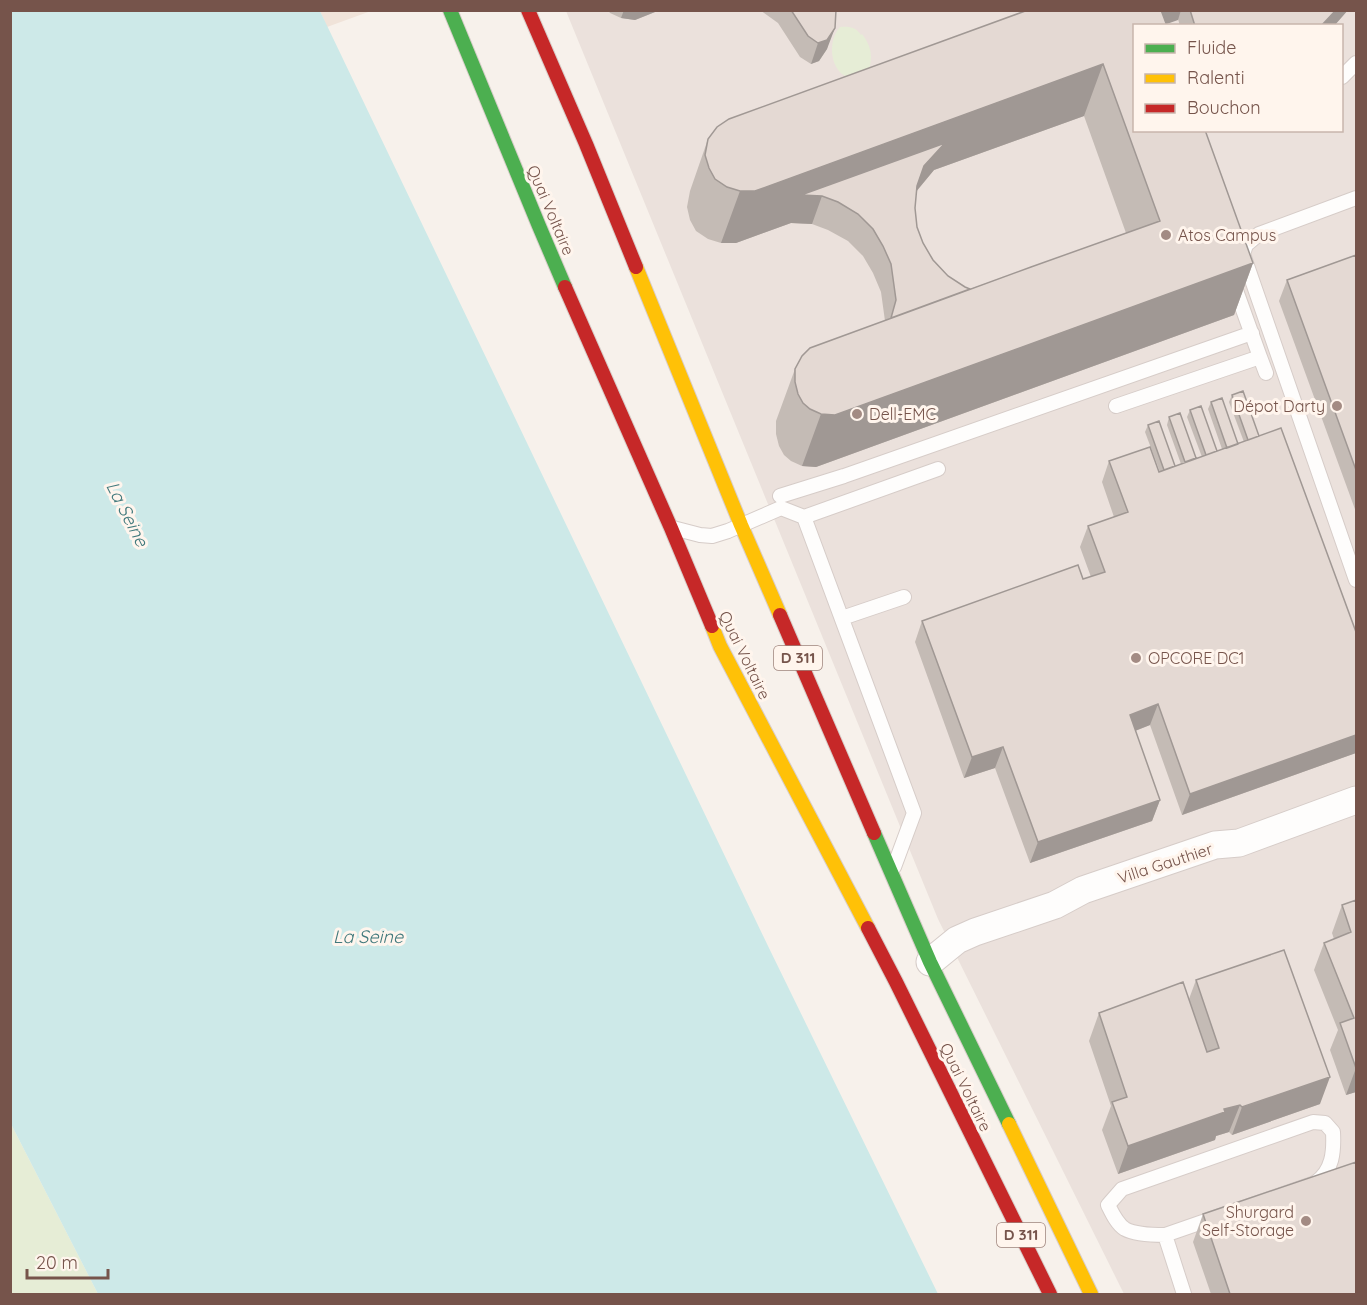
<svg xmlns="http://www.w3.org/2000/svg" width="1367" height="1305" viewBox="0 0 1367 1305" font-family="Quicksand,sans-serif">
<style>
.residential{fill:#f0e3d9}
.industrial{fill:#ebe1dc;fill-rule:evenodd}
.green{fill:#e6edd6}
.water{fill:#cde9e8}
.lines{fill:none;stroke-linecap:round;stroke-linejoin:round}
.lane-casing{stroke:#d6ccc8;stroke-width:16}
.street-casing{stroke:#d6ccc8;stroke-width:29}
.fast-casing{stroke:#d8ceca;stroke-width:16}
.slow-casing{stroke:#d8ceca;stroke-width:16}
.jam-casing{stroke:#d8ceca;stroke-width:16}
.lane{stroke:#fefdfc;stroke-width:14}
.street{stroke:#fefdfc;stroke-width:27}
.fast{stroke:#4caf50;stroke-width:14}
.slow{stroke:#ffc107;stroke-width:14}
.jam{stroke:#c62828;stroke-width:14}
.wall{fill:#c4bbb5;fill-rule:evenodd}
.shaded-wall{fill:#a09894}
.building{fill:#e4d9d3;stroke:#a09894;stroke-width:1.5}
.poi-dot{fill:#a38b83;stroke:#fff5ed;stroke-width:2}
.labels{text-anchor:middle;stroke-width:6;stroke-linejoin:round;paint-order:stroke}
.shield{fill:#fff5ed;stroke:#9f847c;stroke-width:1.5}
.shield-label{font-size:15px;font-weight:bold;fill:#76544b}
.street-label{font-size:16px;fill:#76544b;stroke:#fff5ed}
.poi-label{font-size:16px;fill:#76544b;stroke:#fff5ed;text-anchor:start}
.water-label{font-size:18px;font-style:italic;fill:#3f787b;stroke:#fff5ed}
</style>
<rect width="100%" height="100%" fill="#f7f1eb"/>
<path class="residential" d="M 320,11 L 371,11 L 327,27 Z"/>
<path class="industrial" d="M 566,11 L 1356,11 L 1356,1294 L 1124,1294 L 938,919 ZM 1134,26 L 1342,26 L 1342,130 L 1134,130 Z"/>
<path class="green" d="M 840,27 C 849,26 856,27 861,35 L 862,34 C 871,46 873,55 869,70 L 856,80 C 851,78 846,77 842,74 C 829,63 829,39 840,27 Z
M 11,1124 L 98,1294 L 11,1294 Z"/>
<path class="water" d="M 11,10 L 320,11 L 768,946 L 938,1294 L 98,1294 L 11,1124 Z"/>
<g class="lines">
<g class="lane-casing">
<path id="lane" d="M 1342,77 L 1356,63
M 1356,198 L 1259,234 L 1246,245 L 1243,254 L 1356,580
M 1233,282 L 1260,357
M 1116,406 L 1260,357 L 1266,373
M 780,496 L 844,476 L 1252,333
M 804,517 L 914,813 L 894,867
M 673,528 L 700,535 L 712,536 L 728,531 L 781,508 L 804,517 L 938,469
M 842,618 L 904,597
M 1313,1122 L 1325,1123 L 1333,1132 C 1334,1151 1333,1171 1315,1183 L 1165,1235 C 1154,1235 1134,1234 1125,1229 C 1117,1224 1112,1213 1108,1205 L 1122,1189 Z
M 1165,1235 L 1184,1294"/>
</g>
<g class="street-casing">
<path id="street" d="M 930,962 L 957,940 L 975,932 L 1055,905 L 1083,890 L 1215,845 L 1239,843 L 1356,800"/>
</g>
<g class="fast-casing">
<path id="fast" d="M 450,10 L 539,226 L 565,287
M 874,833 L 930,962 L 1009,1124"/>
</g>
<g class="slow-casing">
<path id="slow" d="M 636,267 L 741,525 L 780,615
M 712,626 L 720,646 L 868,928
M 1009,1124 L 1091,1294"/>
</g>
<g class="jam-casing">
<path id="jam" d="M 528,10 L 586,144 L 636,267
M 565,287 L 671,528 L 712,626
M 780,615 L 874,833
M 868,928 L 896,982 L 1050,1294"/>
</g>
<use href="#lane" class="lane"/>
<use href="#street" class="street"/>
<use href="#fast" class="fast"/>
<use href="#slow" class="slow"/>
<use href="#jam" class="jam"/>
</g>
<path class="wall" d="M 608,10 L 660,10 L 635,20 L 621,18 L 610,13 Z
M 760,10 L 836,10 L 827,49 L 819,61 L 811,64 L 800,57 L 778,23 Z
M 1028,10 L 1348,10 L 1334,26 L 1180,26 L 1178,19 L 1166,24 L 1253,263 L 1234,315 L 816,467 L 802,466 L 791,461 L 784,455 L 779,446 L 776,434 L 776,421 L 795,369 L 885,321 L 881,292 L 873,273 L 863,256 L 848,241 L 828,230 L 812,224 L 791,223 L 736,243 L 721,243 L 708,239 L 696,231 L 690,220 L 687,207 L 690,191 L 708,139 ZM 1084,116 L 1126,233 L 970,289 L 965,287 L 948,276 L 933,260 L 923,243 L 917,227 L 915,208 L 916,192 L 934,170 Z
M 1356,255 L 1356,512 L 1279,301 L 1287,280 Z
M 1232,395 L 1259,436 L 1356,632 L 1356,753 L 1182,815 L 1150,725 L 1135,731 L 1160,800 L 1152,821 L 1030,863 L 995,768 L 964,778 L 915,642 L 922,621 L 1091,577 L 1080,547 L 1088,526 L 1114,517 L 1102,482 L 1109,461 L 1160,472 L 1145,432 L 1148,425 L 1175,466 L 1181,464 L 1167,425 L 1169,417 L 1196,458 L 1202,457 L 1187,417 L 1190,410 L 1217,451 L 1222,449 L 1208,409 L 1211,402 L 1238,444 L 1244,442 L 1229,402 Z
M 1356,900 L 1356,1092 L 1346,1095 L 1330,1050 L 1338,1030 L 1314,970 L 1324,943 L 1334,939 L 1332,933 L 1342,905 Z
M 1196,980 L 1320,1104 L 1232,1135 L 1229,1132 L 1216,1136 L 1215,1140 L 1118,1174 L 1102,1130 L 1111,1106 L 1089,1041 L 1099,1013 L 1189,999 Z
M 1203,1214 L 1356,1294 L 1211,1294 L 1193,1242 Z"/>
<path class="shaded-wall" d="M 624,10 L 660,10 L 635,20 L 621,18 Z
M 1168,10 L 1181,10 L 1178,20 L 1161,26 L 1137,21 Z
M 1336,10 L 1348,10 L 1334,26 L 1321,26 Z
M 835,28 L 827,49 L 819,61 L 811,64 L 818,43 Z
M 1103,64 L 1084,116 L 934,170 L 914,194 L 822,196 L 812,224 L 791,223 L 736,243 L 721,243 L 740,191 Z
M 1253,263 L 1234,315 L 816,467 L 802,466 L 821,414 Z
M 1158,704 L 1150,725 L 1122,736 L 1130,715 Z
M 1356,735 L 1356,753 L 1182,815 L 1190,794 Z
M 1003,747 L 995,768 L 964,778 L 972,757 Z
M 1160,800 L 1152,821 L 1030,863 L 1038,842 Z
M 1356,1068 L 1356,1092 L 1346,1095 Z
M 1330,1077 L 1320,1104 L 1232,1135 L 1242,1107 Z
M 1240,1105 L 1229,1132 L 1216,1136 L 1215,1140 L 1118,1174 L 1128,1146 L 1224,1109 Z"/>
<path class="building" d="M 791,10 L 836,10 L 835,28 L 827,40 L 818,43 L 808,36 Z
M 1028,10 L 1161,10 L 1167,26 L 1134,26 L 1134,130 L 1205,130 L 1253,263 L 835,415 L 821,414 L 810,409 L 803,403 L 798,394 L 795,382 L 795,369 L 802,356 L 810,348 L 1031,267 L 1160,221 L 1103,64 L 755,191 L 740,191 L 727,187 L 715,179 L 709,168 L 705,155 L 708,139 L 717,127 L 729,119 Z
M 1190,10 L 1336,10 L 1321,26 L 1195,26 Z
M 945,143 L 924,166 L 917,186 L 915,208 L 917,227 L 923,243 L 933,260 L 948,276 L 965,287 L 970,289 L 891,318 L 896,300 L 891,264 L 883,246 L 873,229 L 858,214 L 838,202 L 822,196 L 801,195 Z
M 1356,255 L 1356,470 L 1287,280 Z
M 1243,391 L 1259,436 L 1248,440 L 1232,395 Z
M 1222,398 L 1238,444 L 1227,448 L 1211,402 Z
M 1201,406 L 1217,451 L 1206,455 L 1190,410 Z
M 1180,413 L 1196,458 L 1185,462 L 1169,417 Z
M 1159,421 L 1175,466 L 1164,470 L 1148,425 Z
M 1281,428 L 1356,632 L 1356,735 L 1190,794 L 1158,704 L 1130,715 L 1160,800 L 1038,842 L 1003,747 L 972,757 L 922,621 L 1078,565 L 1083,579 L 1105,572 L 1088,526 L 1128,512 L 1109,461 L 1150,447 L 1159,472 Z
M 1356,900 L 1356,1068 L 1340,1023 L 1354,1018 L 1324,943 L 1351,932 L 1342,905 Z
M 1284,950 L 1330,1077 L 1242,1107 L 1240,1105 L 1224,1109 L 1225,1112 L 1128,1146 L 1112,1102 L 1127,1097 L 1099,1013 L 1183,982 L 1207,1052 L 1219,1048 L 1196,980 Z
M 1356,1162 L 1356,1294 L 1230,1294 L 1203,1214 Z"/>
<g class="poi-dot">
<circle cx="1166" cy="235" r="6"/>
<circle cx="1337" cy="406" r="6"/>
<circle cx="857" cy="414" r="6"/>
<circle cx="1136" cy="658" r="6"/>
<circle cx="1306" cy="1221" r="6"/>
</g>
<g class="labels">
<g class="shield">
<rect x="774" y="646" width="48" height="24" rx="4.5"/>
<rect x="997" y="1223" width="48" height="24" rx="4.5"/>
</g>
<g class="shield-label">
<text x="798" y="663">D 311</text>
<text x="1021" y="1240">D 311</text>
</g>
<g class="street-label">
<text transform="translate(551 210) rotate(67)" y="6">Quai Voltaire</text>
<text transform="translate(745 655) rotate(64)" y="6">Quai Voltaire</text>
<text transform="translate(1165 863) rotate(-18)" y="6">Villa Gauthier</text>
<text transform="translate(966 1087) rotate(64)" y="6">Quai Voltaire</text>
</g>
<g class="poi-label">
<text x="1178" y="241">Atos Campus</text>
<text x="1325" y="412" text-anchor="end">Dépot Darty</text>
<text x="869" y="420">Dell-EMC</text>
<text x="1148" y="664">OPCORE DC1</text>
<text x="1294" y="1218" text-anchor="end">Shurgard<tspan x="1294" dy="18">Self-Storage</tspan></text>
</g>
<g class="water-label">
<text transform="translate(127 514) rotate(63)" y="6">La Seine</text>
<text x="368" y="943">La Seine</text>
</g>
</g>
<rect width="1367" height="1305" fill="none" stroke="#76544b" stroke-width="24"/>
<rect x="1133" y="24" width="210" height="108" fill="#fff5ed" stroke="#c8b5ac" stroke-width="1.5"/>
<rect x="1145" y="44" width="30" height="9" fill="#4caf50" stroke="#c8b5ac" stroke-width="1.5"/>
<text x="1187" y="54" font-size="18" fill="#76544b">Fluide</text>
<rect x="1145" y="74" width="30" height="9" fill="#ffc107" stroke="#c8b5ac" stroke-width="1.5"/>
<text x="1187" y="84" font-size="18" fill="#76544b">Ralenti</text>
<rect x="1145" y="104" width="30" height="9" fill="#c62828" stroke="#c8b5ac" stroke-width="1.5"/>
<text x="1187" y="114" font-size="18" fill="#76544b">Bouchon</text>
<path d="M27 1269v9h81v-9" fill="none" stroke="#76544b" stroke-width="3"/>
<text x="36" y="1269" font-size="18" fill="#76544b" stroke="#fff5ed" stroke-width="4.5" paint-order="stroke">20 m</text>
</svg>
